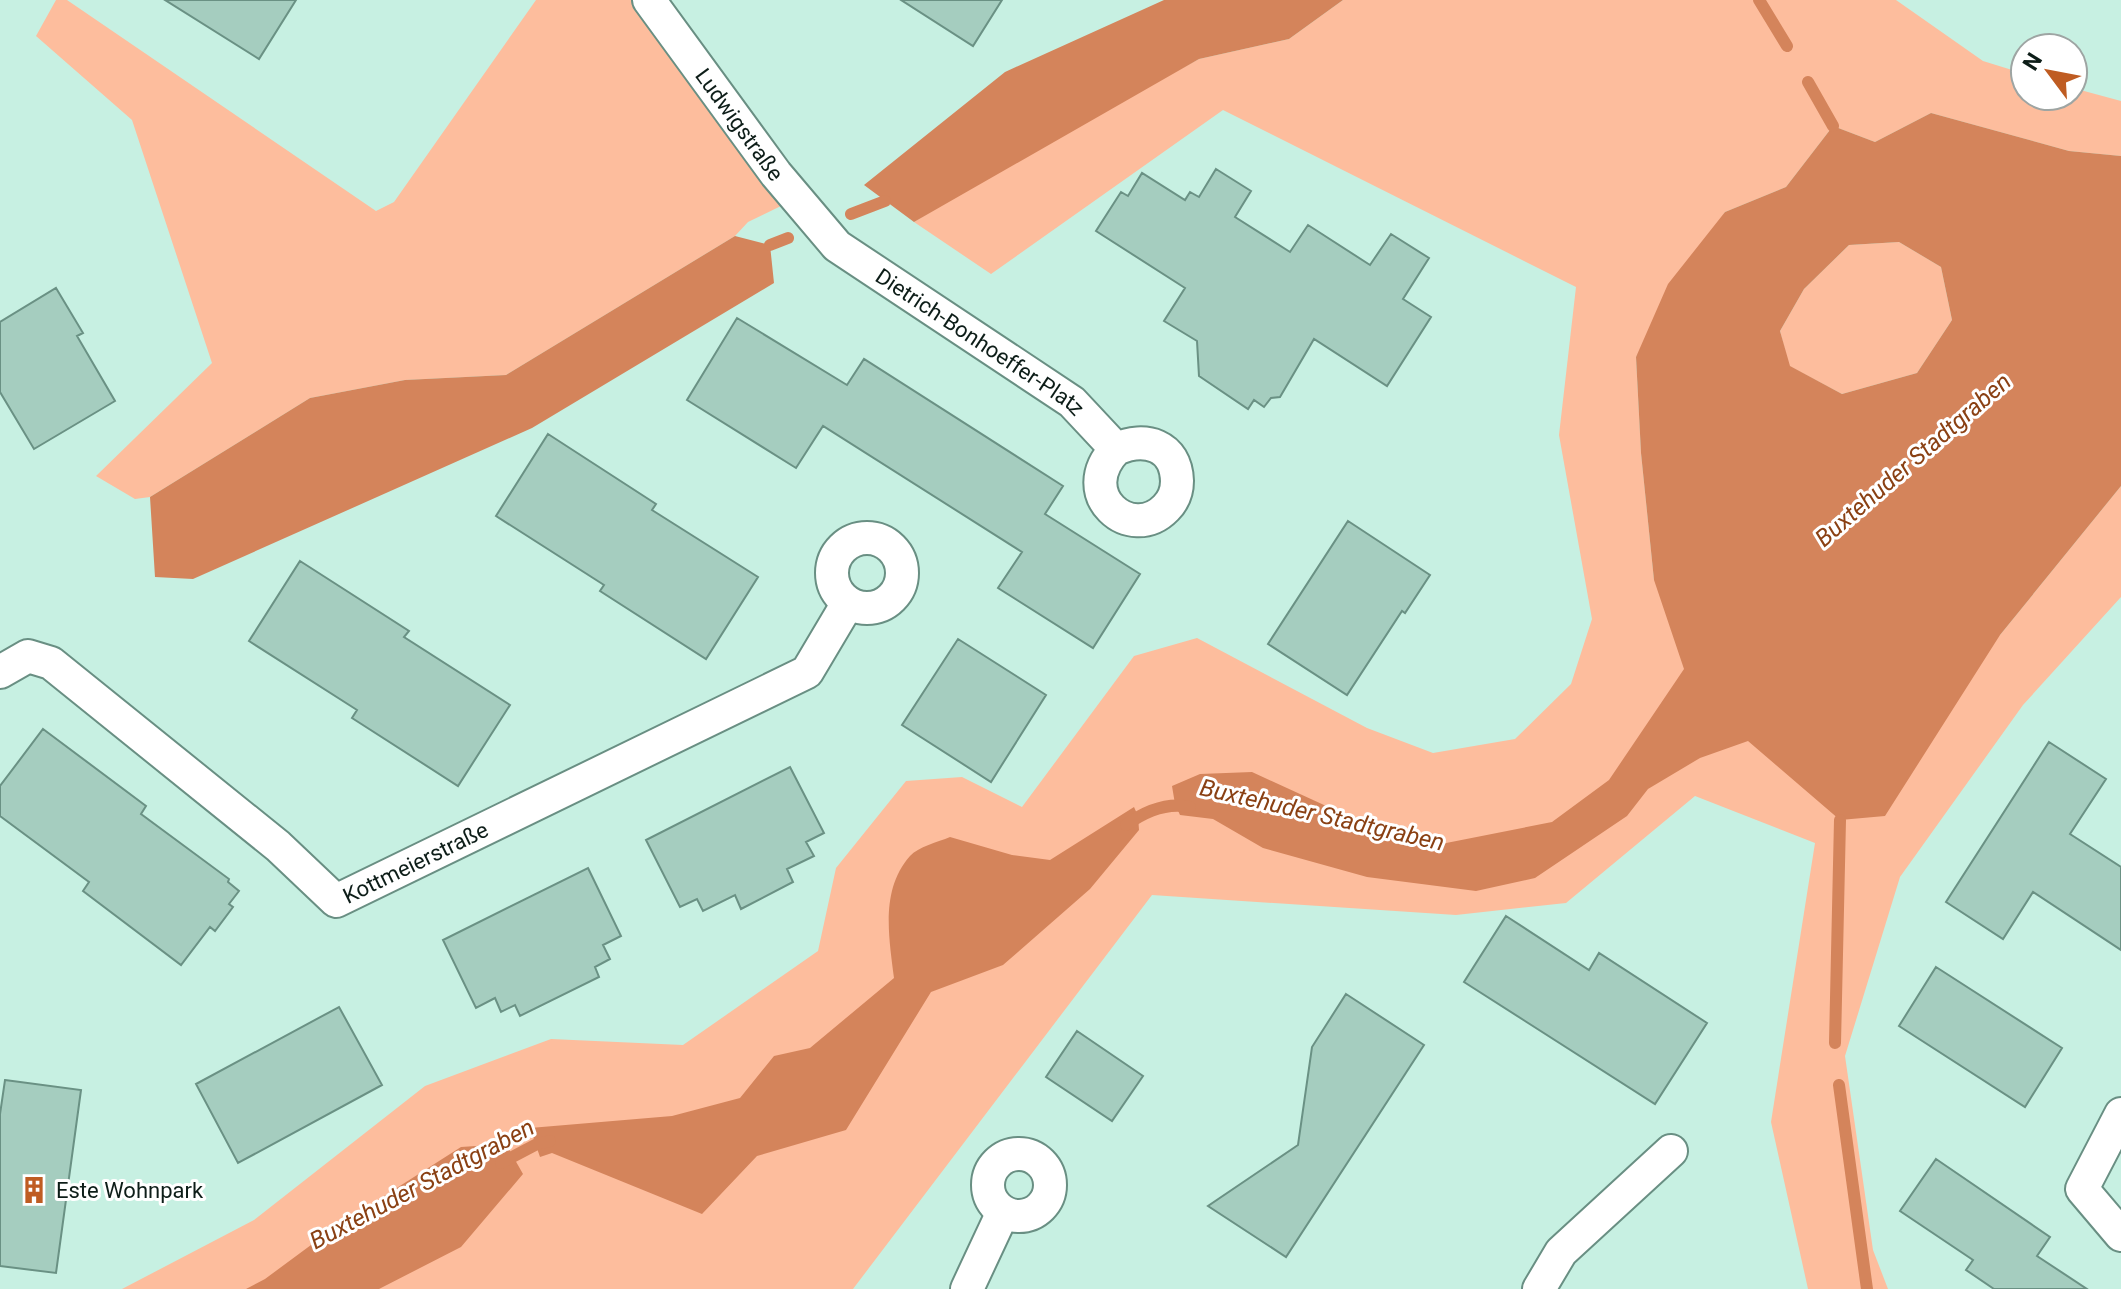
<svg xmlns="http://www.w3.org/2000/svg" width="2121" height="1289" viewBox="0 0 2121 1289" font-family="Roboto,sans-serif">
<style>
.green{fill:#fdbd9d}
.water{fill:#d4845b;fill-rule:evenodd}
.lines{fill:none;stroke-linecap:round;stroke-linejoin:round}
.stream{stroke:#d4845b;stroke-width:12}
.building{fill:#a5cdbf;stroke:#6a9184;stroke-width:2}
.minor-casing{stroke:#698f83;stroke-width:36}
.minor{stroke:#fff;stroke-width:32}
.labels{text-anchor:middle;stroke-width:6;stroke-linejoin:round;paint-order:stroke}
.street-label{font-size:22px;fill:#0d1d18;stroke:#fff}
.poi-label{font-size:22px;fill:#0d1d18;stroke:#fff;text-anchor:start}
.water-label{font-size:24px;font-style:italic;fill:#8a4013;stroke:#fff}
</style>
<rect width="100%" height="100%" fill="#c7f0e2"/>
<path class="green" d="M 56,0 L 67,0 L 376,211 L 394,202 L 536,0 L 636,0 L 783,205 L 748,222 L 735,236 L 506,375 L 405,380 L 310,398 L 150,497 L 135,499 L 96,476 L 212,363 L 132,120 L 36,36 Z
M 1343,0 L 1896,0 L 1983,61 L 2025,74 L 2025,96 L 2073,96 L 2073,88 L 2121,101 L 2121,156 L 2069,151 L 1931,113 L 1875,142 L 1833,126 L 1786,187 L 1725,212 L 1636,357 L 1641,453 L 1654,580 L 2000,635 L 2121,486 L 2121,597 L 2023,705 L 1900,877 L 1845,1056 L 1873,1250 L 1888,1289 L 1808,1289 L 1771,1122 L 1815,843 L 1695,796 L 1566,903 L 1456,915 L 1152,895 L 853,1289 L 122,1289 L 254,1220 L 425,1086 L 551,1039 L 683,1045 L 818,951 L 836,868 L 906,781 L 962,777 L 1022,807 L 1134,656 L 1197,638 L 1367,728 L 1433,753 L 1515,739 L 1571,684 L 1592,619 L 1559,435 L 1576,287 L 1223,110 L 991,274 L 914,222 L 1035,146 L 1199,59 L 1289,39 Z
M 1899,242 L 1941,267 L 1952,320 L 1917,373 L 1842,394 L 1789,366 L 1780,331 L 1804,289 L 1849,245 Z"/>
<path class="water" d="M 1164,0 L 1343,0 L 1289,39 L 1199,59 L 914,222 L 864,185 L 1005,72 Z
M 1931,113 L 2069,151 L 2121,156 L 2121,486 L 2000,635 L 1885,816 L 1840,820 L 1748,741 L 1700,758 L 1648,789 L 1627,816 L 1535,878 L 1476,891 L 1367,877 L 1263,848 L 1213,819 L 1180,815 L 1175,804 L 1172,786 L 1200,774 L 1252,772 L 1324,805 L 1369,832 L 1431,846 L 1552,822 L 1609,780 L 1684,669 L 1654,580 L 1641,453 L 1636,357 L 1668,284 L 1725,212 L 1786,187 L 1833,126 L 1875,142 ZM 1899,242 L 1941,267 L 1952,320 L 1917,373 L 1842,394 L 1790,366 L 1780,331 L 1804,289 L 1849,245 Z
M 735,236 L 770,245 L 774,283 L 532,428 L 193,579 L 155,577 L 150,497 L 310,398 L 405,380 L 506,375 Z
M 1134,807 L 1138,816 L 1139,830 L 1090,889 L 1003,965 L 931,992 L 846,1130 L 757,1156 L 702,1214 L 552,1153 L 540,1157 L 530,1128 L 672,1116 L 740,1098 L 774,1056 L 810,1048 L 894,978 C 889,937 880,890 910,856 C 918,847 938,842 950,837 L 1012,855 L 1050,860 Z
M 506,1144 L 523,1174 L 461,1247 L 379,1289 L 246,1289 L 265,1279 L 334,1228 L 461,1147 Z"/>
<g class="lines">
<path class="stream" d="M 1759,0 L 1787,46
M 1808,82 L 1833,126
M 851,214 L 885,201
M 770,245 L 788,238
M 1126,825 C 1144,812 1167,802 1190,807
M 1835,1043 L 1840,820
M 1839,1085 L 1867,1289
M 501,1163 L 537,1144 L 550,1141"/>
</g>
<path class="building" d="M 165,0 L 296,0 L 259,59 Z
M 901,0 L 1002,0 L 973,46 Z
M 1216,169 L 1251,191 L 1235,217 L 1290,252 L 1308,225 L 1370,265 L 1391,234 L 1429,258 L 1403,299 L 1431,317 L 1387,386 L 1314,339 L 1280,397 L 1271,398 L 1264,407 L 1254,400 L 1248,409 L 1199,376 L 1197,341 L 1164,321 L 1185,288 L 1096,231 L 1121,192 L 1128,196 L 1142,173 L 1185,200 L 1190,192 L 1199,197 Z
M 56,288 L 83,333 L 77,336 L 115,401 L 34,449 L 0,392 L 0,322 Z
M 737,318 L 847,385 L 864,359 L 1063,486 L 1045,514 L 1140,574 L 1093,648 L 998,588 L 1022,552 L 823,426 L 796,468 L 687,400 Z
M 548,434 L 656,504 L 652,510 L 758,577 L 706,659 L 600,591 L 604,585 L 496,516 Z
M 1348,521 L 1430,575 L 1405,613 L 1402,611 L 1347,695 L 1268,644 Z
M 300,561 L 409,631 L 404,637 L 510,705 L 458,786 L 352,718 L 357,710 L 249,641 Z
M 958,639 L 1046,695 L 991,782 L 902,725 Z
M 43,729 L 146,806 L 141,814 L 229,879 L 228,882 L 239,891 L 229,904 L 233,907 L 215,931 L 210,927 L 181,965 L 83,891 L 89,882 L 0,816 L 0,786 Z
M 2049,742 L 2106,779 L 2070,834 L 2121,867 L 2121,950 L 2033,892 L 2003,939 L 1946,902 Z
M 790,767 L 824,833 L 806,842 L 814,856 L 787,869 L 793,882 L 741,909 L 735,895 L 703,911 L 697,899 L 680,907 L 646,840 Z
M 588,868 L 621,936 L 603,945 L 610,959 L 595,967 L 599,977 L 520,1016 L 515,1005 L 501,1012 L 495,998 L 476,1008 L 443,940 Z
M 1506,916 L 1589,970 L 1599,953 L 1707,1023 L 1655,1104 L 1464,982 Z
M 1936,967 L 2062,1048 L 2025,1107 L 1899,1026 Z
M 1346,994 L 1424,1045 L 1286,1257 L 1208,1206 L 1298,1145 L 1312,1047 Z
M 339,1007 L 382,1085 L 238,1163 L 196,1084 Z
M 1077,1031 L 1143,1076 L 1112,1121 L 1046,1077 Z
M 5,1080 L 81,1090 L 56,1273 L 0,1266 L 0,1114 Z
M 1936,1159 L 2050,1237 L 2037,1256 L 2087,1289 L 1994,1289 L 1966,1270 L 1973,1260 L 1900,1211 Z"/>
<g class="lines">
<g class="minor-casing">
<g id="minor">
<path id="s1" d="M 649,0 L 776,174 L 837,246 L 1072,402 L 1116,449 C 1072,494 1131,544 1166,508 C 1173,501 1177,492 1177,481 C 1176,445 1145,436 1116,449"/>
<circle cx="867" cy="573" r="35"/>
<path id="s2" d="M 0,672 L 28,656 L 51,663 L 278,846 L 336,901 L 807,672 L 848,603"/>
<path d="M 2121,1114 L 2082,1189 L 2121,1235"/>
<circle cx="1019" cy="1185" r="31"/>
<path d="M 967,1289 L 1003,1212"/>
<path d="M 1539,1289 L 1561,1252 L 1671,1151"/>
</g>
</g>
<use href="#minor" class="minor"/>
</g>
<defs>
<g id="building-bare" transform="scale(2.16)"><path d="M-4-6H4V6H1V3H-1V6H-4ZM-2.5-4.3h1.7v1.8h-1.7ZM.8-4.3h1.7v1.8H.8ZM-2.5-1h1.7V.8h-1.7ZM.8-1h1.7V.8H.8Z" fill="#bf5c22" stroke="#fff" stroke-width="2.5" paint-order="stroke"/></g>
</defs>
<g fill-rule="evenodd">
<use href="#building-bare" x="34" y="1190"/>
</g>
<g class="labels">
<g class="street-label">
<text dy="8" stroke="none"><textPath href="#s1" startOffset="154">Ludwigstraße</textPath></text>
<text dy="8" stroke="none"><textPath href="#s1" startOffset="482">Dietrich-Bonhoeffer-Platz</textPath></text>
<text dy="8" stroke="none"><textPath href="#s2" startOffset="516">Kottmeierstraße</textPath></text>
</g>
<g class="poi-label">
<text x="56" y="1198">Este Wohnpark</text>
</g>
<g class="water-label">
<text transform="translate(1913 460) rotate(-41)" y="8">Buxtehuder Stadtgraben</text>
<text transform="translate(1322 815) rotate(13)" y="8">Buxtehuder Stadtgraben</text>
<text transform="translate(422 1184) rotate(-28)" y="8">Buxtehuder Stadtgraben</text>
</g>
</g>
<g transform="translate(2049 72) rotate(302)"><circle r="38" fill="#ffffff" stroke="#9ea5a3" stroke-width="2"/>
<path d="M0-6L14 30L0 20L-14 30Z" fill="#bf5c22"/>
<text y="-12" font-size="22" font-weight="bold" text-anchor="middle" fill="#0d1d18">N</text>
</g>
</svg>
